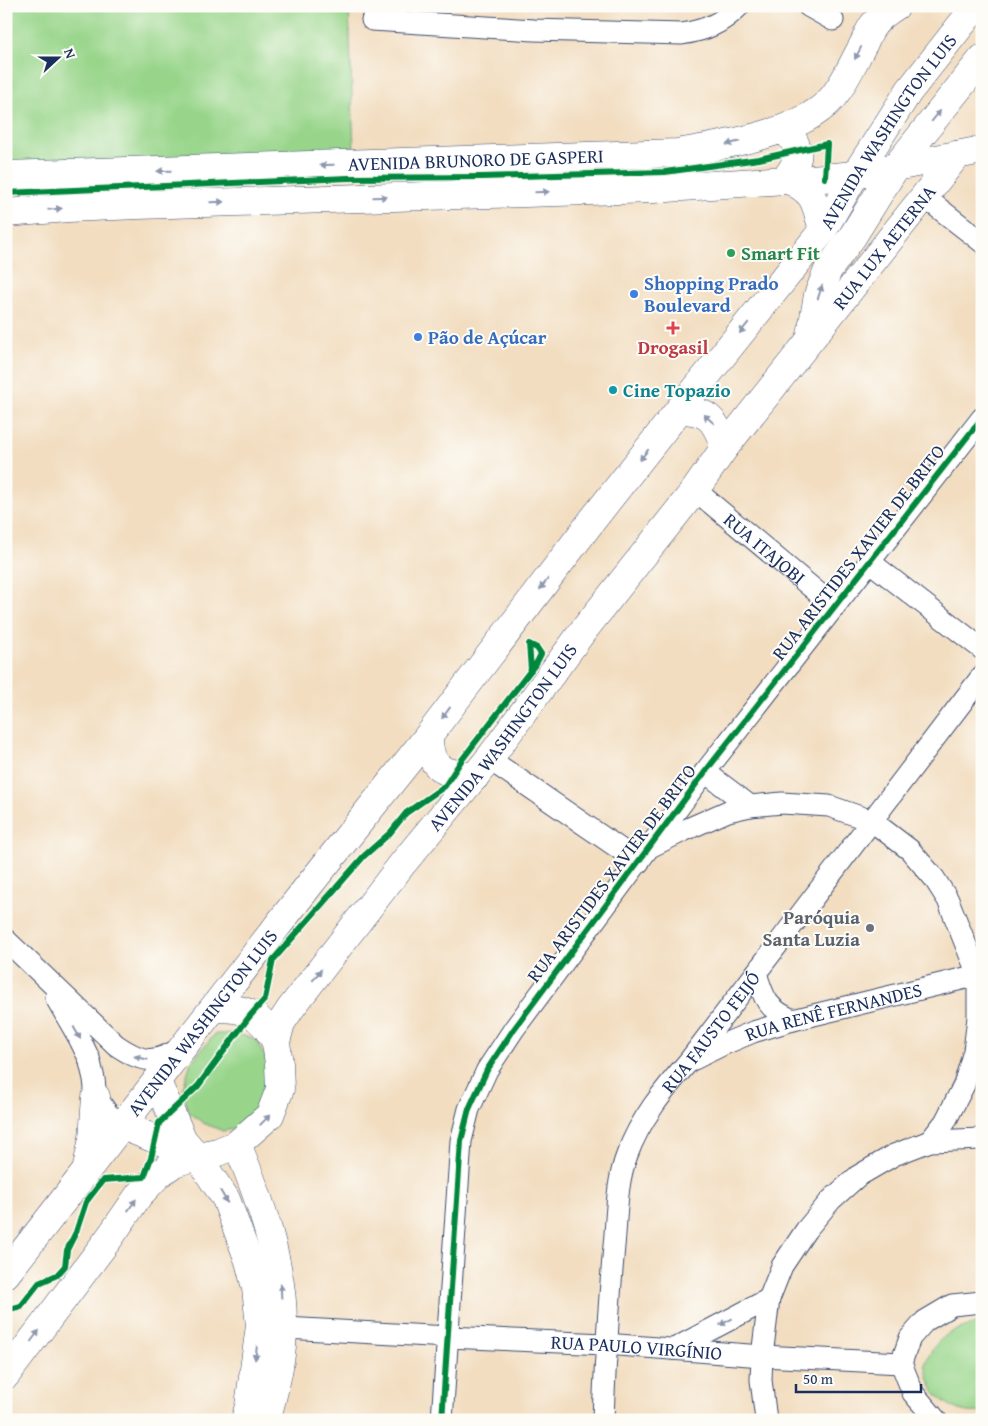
<svg xmlns="http://www.w3.org/2000/svg" width="988" height="1426" viewBox="0 0 988 1426" font-family="'Gentium Book Plus',serif">
<style>
.green{fill:#98d58a;stroke:#5a8274}
.lines{fill:none;stroke-linecap:round;stroke-linejoin:round}
.minor-casing{stroke:#3b496d;stroke-width:23}
.major-casing{stroke:#3b496d;stroke-width:29}
.minor{stroke:#fff;stroke-width:21}
.major{stroke:#fff;stroke-width:28}
.cycleway-casing{stroke:#fdfcf7;stroke-width:9}
.cycleway{stroke:#00873e;stroke-width:6}
.oneway{fill:#8d97ae}
.leisure-dot{fill:#2e9e5b;stroke:#fdfcf7;stroke-width:2}
.shop-dot{fill:#3f7fe0;stroke:#fdfcf7;stroke-width:2}
.health-dot{fill:#e0444e;stroke:#fdfcf7;stroke-width:2}
.culture-dot{fill:#0f9aa8;stroke:#fdfcf7;stroke-width:2}
.worship-dot{fill:#6b7280;stroke:#fdfcf7;stroke-width:2}
.labels{text-anchor:middle;stroke-width:4;stroke-linejoin:round;paint-order:stroke}
.street-label{font-size:19px;fill:#1b2f5e;stroke:#fdfcf7}
.leisure-label{font-size:19px;font-weight:bold;fill:#27864d;stroke:#fdfcf7;text-anchor:start}
.shop-label{font-size:19px;font-weight:bold;fill:#366cbe;stroke:#fdfcf7;text-anchor:start}
.health-label{font-size:19px;font-weight:bold;fill:#be3a42;stroke:#fdfcf7}
.culture-label{font-size:19px;font-weight:bold;fill:#0d838f;stroke:#fdfcf7;text-anchor:start}
.worship-label{font-size:19px;font-weight:bold;fill:#5b616d;stroke:#fdfcf7;text-anchor:end}
</style>
<rect width="100%" height="100%" fill="#fdfcf7"/>
<filter id="ink" filterUnits="userSpaceOnUse"><feTurbulence type="fractalNoise" baseFrequency=".02" numOctaves="2"/><feDisplacementMap in="SourceGraphic" scale="10" xChannelSelector="R" yChannelSelector="G"/><feConvolveMatrix kernelMatrix="1 2 1 2 8 2 1 2 1" color-interpolation-filters="sRGB"/></filter>
<filter id="wash" filterUnits="userSpaceOnUse"><feTurbulence type="fractalNoise" baseFrequency=".0096" numOctaves="4" result="noise"/><feDisplacementMap in="SourceGraphic" scale="20" xChannelSelector="R" yChannelSelector="G"/><feGaussianBlur stdDeviation="1.12" result="paint"/><feColorMatrix in="noise" values="0 0 0 0 0 0 0 0 0 0 0 0 0 0 0 0 0 1.4 0 .05"/><feComposite in="paint" operator="in"/></filter>
<g filter="url(#wash)">
<rect width="100%" height="100%" fill="#f2ddc0"/>
<path class="green" d="M 6,6 L 349,6 L 354,154 L 6,165 Z
M 233,1033 L 255,1039 L 269,1064 L 269,1095 L 240,1128 L 223,1131 L 203,1123 L 188,1111 L 183,1088 L 191,1062 L 215,1034 Z
M 982,1322 L 982,1411 C 964,1417 940,1403 932,1387 C 928,1380 927,1371 925,1364 C 939,1333 951,1331 982,1322 Z"/>
</g>
<g filter="url(#ink)">
<g class="lines">
<g class="minor-casing">
<g id="minor">
<path d="M 808,6 L 833,20"/>
<path d="M 372,20 L 534,30 L 682,34 C 706,30 721,24 739,6"/>
<path d="M 923,196 L 982,242"/>
<path id="s1" d="M 695,490 L 835,607"/>
<path d="M 870,562 L 982,649"/>
<path d="M 489,759 L 639,862"/>
<path d="M 705,772 L 750,806"/>
<path d="M 652,846 L 683,831 L 728,811 L 750,806 L 782,803 L 829,806 L 872,821 L 910,850 L 934,878 L 948,900 L 978,975 L 978,1017 L 974,1051 L 964,1085 L 945,1122 L 930,1141"/>
<path d="M 6,940 L 116,1045 C 143,1063 154,1065 182,1047"/>
<path d="M 756,973 C 764,999 767,1009 793,1020"/>
<path d="M 56,998 L 79,1038 L 89,1058 L 94,1079 L 96,1097 L 108,1114 L 123,1126"/>
<path id="s2" d="M 694,1059 L 722,1045 L 753,1032 L 793,1020 L 982,974"/>
<path id="s3" d="M 267,1327 L 448,1337 L 605,1344 L 762,1356 L 901,1363"/>
<path d="M 674,1349 L 769,1299"/>
<path d="M 901,1363 L 910,1338 L 925,1321 L 952,1305 L 982,1302"/>
<path d="M 901,1363 L 913,1393 L 936,1420"/>
<path d="M 442,1420 L 461,1141 L 469,1109 L 487,1070 L 514,1029 L 705,772 L 982,418"/>
<path id="s4" d="M 603,1420 C 605,1361 609,1304 614,1246 C 617,1216 616,1183 627,1155 C 640,1119 664,1090 689,1061 L 982,676"/>
<path d="M 766,1420 L 761,1380 L 762,1356 L 769,1299 L 782,1266 L 806,1230 L 831,1200 L 858,1176 L 894,1155 L 930,1141 L 982,1139"/>
</g>
</g>
<g class="major-casing">
<g id="major">
<path d="M 779,131 L 786,131 C 804,150 799,161 785,180"/>
<path id="s5" d="M 6,175 L 678,153 C 723,145 809,133 836,93 C 847,78 855,59 864,43 C 867,36 870,28 875,23 C 881,16 888,11 896,6"/>
<path d="M 791,181 C 817,194 815,204 823,230"/>
<path d="M 6,213 L 68,208 L 138,205 L 653,189 L 785,180 L 791,181 L 855,175 L 982,150"/>
<path d="M 811,335 L 818,295 L 828,270 L 852,237 L 895,168 L 982,59"/>
<path d="M 679,410 C 710,410 715,421 725,447"/>
<path d="M 429,735 C 428,771 445,773 475,777"/>
<path d="M 215,1008 C 248,1008 259,1013 276,1042"/>
<path d="M 157,1082 L 183,1140 L 197,1156 L 226,1199 L 249,1261 L 256,1288 L 260,1326 L 249,1406 L 245,1420"/>
<path d="M 123,1126 L 197,1156"/>
<path d="M 237,1144 C 260,1199 284,1266 283,1327 C 283,1358 275,1390 266,1420"/>
<path d="M 87,1167 L 93,1138 L 96,1097"/>
<path id="s6" d="M 6,1274 L 310,884 L 429,735 L 594,518 L 679,410 L 823,230 L 855,175 L 909,91 L 976,6"/>
<path id="s7" d="M 6,1375 L 110,1237 L 139,1195 L 159,1174 L 174,1163 L 197,1156 L 218,1152 L 237,1144 L 270,1115 L 280,1089 L 279,1064 L 276,1042 L 281,1023 L 291,1008 L 403,863 L 489,759 L 583,631 L 695,490 L 725,447 L 957,155"/>
</g>
</g>
<use href="#minor" class="minor"/>
<use href="#major" class="major"/>
<g class="cycleway-casing">
<path id="cycleway" d="M 6,193 L 348,178 L 482,177 L 665,172 L 759,159 L 827,144 L 825,178
M 6,1310 L 21,1306 L 39,1283 L 57,1275 L 65,1266 L 67,1250 L 76,1232 L 86,1202 L 103,1180 L 144,1177 L 151,1158 L 159,1123 L 198,1086 L 249,1017 L 265,999 L 273,960 L 364,856 L 390,833 L 406,813 L 445,786 L 461,761 L 537,662 L 541,654 L 537,648 L 529,644 L 531,670
M 442,1420 L 461,1141 L 469,1109 L 487,1070 L 514,1029 L 705,772 L 982,418"/>
</g>
<use href="#cycleway" class="cycleway"/>
</g>
<defs><path id="oneway-solid" d="M-6-.8H1V-3.2L6.5 0L1 3.2V.8H-6Z" transform="scale(1.25)"/></defs>
<g class="oneway">
<use href="#oneway-solid" transform="translate(858 53) rotate(118)"/>
<use href="#oneway-solid" transform="translate(936 116) rotate(-51)"/>
<use href="#oneway-solid" transform="translate(733 143) rotate(166)"/>
<use href="#oneway-solid" transform="translate(327 165) rotate(178)"/>
<use href="#oneway-solid" transform="translate(164 171) rotate(178)"/>
<use href="#oneway-solid" transform="translate(542 192) rotate(-2)"/>
<use href="#oneway-solid" transform="translate(380 197) rotate(-2)"/>
<use href="#oneway-solid" transform="translate(217 202) rotate(-2)"/>
<use href="#oneway-solid" transform="translate(55 209) rotate(-5)"/>
<use href="#oneway-solid" transform="translate(820 292) rotate(-72)"/>
<use href="#oneway-solid" transform="translate(744 328) rotate(129)"/>
<use href="#oneway-solid" transform="translate(709 419) rotate(-139)"/>
<use href="#oneway-solid" transform="translate(644 455) rotate(128)"/>
<use href="#oneway-solid" transform="translate(544 584) rotate(127)"/>
<use href="#oneway-solid" transform="translate(446 713) rotate(126)"/>
<use href="#oneway-solid" transform="translate(317 975) rotate(-52)"/>
<use href="#oneway-solid" transform="translate(77 1033) rotate(61)"/>
<use href="#oneway-solid" transform="translate(141 1058) rotate(-166)"/>
<use href="#oneway-solid" transform="translate(265 1120) rotate(-45)"/>
<use href="#oneway-solid" transform="translate(224 1197) rotate(60)"/>
<use href="#oneway-solid" transform="translate(132 1205) rotate(-55)"/>
<use href="#oneway-solid" transform="translate(281 1291) rotate(-93)"/>
<use href="#oneway-solid" transform="translate(726 1322) rotate(152)"/>
<use href="#oneway-solid" transform="translate(35 1336) rotate(-53)"/>
<use href="#oneway-solid" transform="translate(256 1353) rotate(98)"/>
</g>
</g>
<circle class="leisure-dot" cx="731" cy="253" r="5"/>
<g class="shop-dot">
<circle cx="634" cy="294" r="5"/>
<circle cx="418" cy="337" r="5"/>
</g>
<path class="health-dot" d="M670.5 320.5h5v5h5v5h-5v5h-5v-5h-5v-5h5z"/>
<circle class="culture-dot" cx="613" cy="390" r="5"/>
<circle class="worship-dot" cx="870" cy="928" r="5"/>
<g class="labels">
<g class="street-label">
<text dy="7" stroke="none"><textPath href="#s6" startOffset="1444">AVENIDA WASHINGTON LUIS</textPath></text>
<text dy="7" stroke="none"><textPath href="#s5" startOffset="470">AVENIDA BRUNORO DE GASPERI</textPath></text>
<text dy="7" stroke="none"><textPath href="#s7" startOffset="1459">RUA LUX AETERNA</textPath></text>
<text dy="7" stroke="none"><textPath href="#s1" startOffset="91">RUA ITAJOBI</textPath></text>
<text transform="translate(858 552) rotate(-52)" y="7">RUA ARISTIDES XAVIER DE BRITO</text>
<text dy="7" stroke="none"><textPath href="#s7" startOffset="838">AVENIDA WASHINGTON LUIS</textPath></text>
<text transform="translate(611 873) rotate(-53)" y="7">RUA ARISTIDES XAVIER DE BRITO</text>
<text dy="7" stroke="none"><textPath href="#s2" startOffset="148">RUA RENÊ FERNANDES</textPath></text>
<text dy="7" stroke="none"><textPath href="#s6" startOffset="319">AVENIDA WASHINGTON LUIS</textPath></text>
<text dy="7" stroke="none"><textPath href="#s4" startOffset="416">RUA FAUSTO FEIJÓ</textPath></text>
<text dy="7" stroke="none"><textPath href="#s3" startOffset="370">RUA PAULO VIRGÍNIO</textPath></text>
</g>
<g class="leisure-label">
<text x="741" y="260">Smart Fit</text>
</g>
<g class="shop-label">
<text x="644" y="290">Shopping Prado<tspan x="644" dy="22">Boulevard</tspan></text>
<text x="428" y="344">Pão de Açúcar</text>
</g>
<g class="health-label">
<text x="673" y="354">Drogasil</text>
</g>
<g class="culture-label">
<text x="623" y="397">Cine Topazio</text>
</g>
<g class="worship-label">
<text x="860" y="924">Paróquia<tspan x="860" dy="22">Santa Luzia</tspan></text>
</g>
</g>
<rect width="988" height="1426" fill="none" stroke="#fdfcf7" stroke-width="25"/>
<g transform="translate(58 58) rotate(69)" stroke="#fdfcf7" stroke-width="4" paint-order="stroke">
<path d="M0-4L9 19L0 12L-9 19Z" fill="#1b2f5e"/>
<text y="-8" font-size="14" font-weight="bold" text-anchor="middle" fill="#1b2f5e">N</text>
</g>
<path d="M796 1384v8h125v-8" fill="none" stroke="#1b2f5e" stroke-width="2.5"/>
<text x="803" y="1384" font-size="15" fill="#1b2f5e" stroke="#fdfcf7" stroke-width="4" paint-order="stroke">50 m</text>
</svg>
